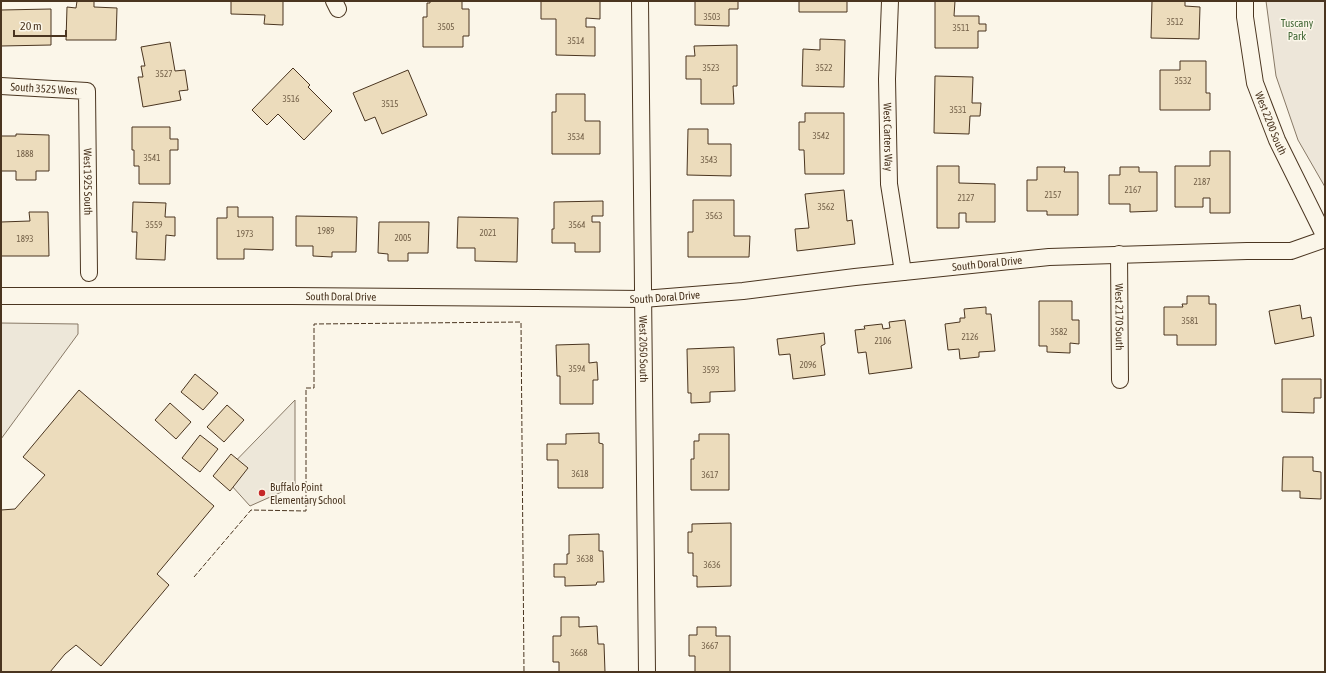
<svg xmlns="http://www.w3.org/2000/svg" width="1326" height="673" viewBox="0 0 1326 673" font-family="'Asap Condensed',sans-serif">
<style>
.green{fill:#ede6d9;stroke:#887966}
.parking{fill:#ede7d9;stroke:#887966}
.building{fill:#ecdcbc;stroke:#4a3520}
.lines{fill:none;stroke-linecap:round;stroke-linejoin:round}
.street-casing{stroke:#4a3520;stroke-width:18}
.street{stroke:#fbf6e9;stroke-width:16}
.fence{stroke:#4a3520;stroke-width:1;stroke-dasharray:5 2;stroke-linecap:butt}
.poi-dot{fill:#c62828;stroke:#fbf6e9;stroke-width:1.5}
.labels{text-anchor:middle;stroke-width:3;stroke-linejoin:round;paint-order:stroke}
.number-label{font-size:9px;fill:#725f47}
.park-label{font-size:11px;fill:#436837;stroke:#fbf6e9}
.street-label{font-size:11px;fill:#4a3520;stroke:#fbf6e9}
.poi-label{font-size:11px;fill:#4a3520;stroke:#fbf6e9;text-anchor:start}
</style>
<rect width="100%" height="100%" fill="#fbf6e9"/>
<path class="green" d="M 1266,1 L 1325,1 L 1325,187 L 1298,140 L 1276,76 Z"/>
<path class="parking" d="M 1,323 L 78,324 L 78,334 L 1,439 Z
M 295,400 L 295,486 L 250,506 L 222,475 Z"/>
<path class="building" d="M 77,1 L 94,1 L 94,7 L 117,8 L 116,40 L 66,40 L 67,7 L 76,8 Z
M 231,1 L 283,1 L 283,25 L 264,24 L 265,15 L 231,14 Z
M 430,1 L 462,1 L 462,9 L 469,9 L 469,36 L 463,36 L 463,47 L 423,47 L 423,17 L 427,17 L 427,3 L 430,3 Z
M 541,1 L 600,1 L 600,19 L 586,18 L 586,27 L 595,27 L 595,56 L 556,55 L 556,19 L 541,19 Z
M 695,1 L 738,1 L 738,9 L 729,9 L 729,26 L 695,25 Z
M 799,1 L 847,1 L 847,12 L 799,12 Z
M 935,1 L 955,1 L 954,16 L 979,16 L 979,24 L 986,24 L 986,31 L 978,31 L 978,48 L 935,48 Z
M 1152,1 L 1185,1 L 1185,6 L 1200,7 L 1199,39 L 1151,38 Z
M 51,9 L 51,45 L 1,46 L 1,10 Z
M 820,39 L 845,40 L 844,87 L 802,86 L 803,49 L 820,50 Z
M 170,42 L 175,71 L 185,70 L 188,90 L 179,91 L 181,100 L 143,107 L 138,77 L 143,77 L 141,66 L 145,66 L 141,47 Z
M 737,45 L 737,86 L 733,86 L 734,104 L 701,104 L 701,79 L 686,79 L 686,56 L 695,56 L 694,46 Z
M 1180,61 L 1206,61 L 1206,93 L 1210,93 L 1210,110 L 1160,110 L 1160,70 L 1180,70 Z
M 293,68 L 310,85 L 308,87 L 332,111 L 304,140 L 278,114 L 267,125 L 252,110 Z
M 408,70 L 427,115 L 382,134 L 375,117 L 365,121 L 353,93 Z
M 935,76 L 973,77 L 972,103 L 981,103 L 980,116 L 970,116 L 969,134 L 934,133 Z
M 556,94 L 585,94 L 585,121 L 600,121 L 600,154 L 552,154 L 552,112 L 556,112 Z
M 805,113 L 844,113 L 844,174 L 805,174 L 804,150 L 799,150 L 799,122 L 805,122 Z
M 132,127 L 170,127 L 170,139 L 178,139 L 178,150 L 170,150 L 170,184 L 139,184 L 139,166 L 134,166 L 134,150 L 132,150 Z
M 688,129 L 708,129 L 708,144 L 731,144 L 731,176 L 687,175 Z
M 16,134 L 49,135 L 49,171 L 36,171 L 36,180 L 16,180 L 16,171 L 1,171 L 1,136 L 16,136 Z
M 1210,151 L 1230,151 L 1230,213 L 1210,213 L 1210,198 L 1203,198 L 1203,207 L 1175,207 L 1175,166 L 1210,166 Z
M 937,166 L 959,166 L 959,183 L 995,184 L 995,222 L 966,222 L 966,213 L 959,213 L 959,228 L 937,228 Z
M 1037,167 L 1065,167 L 1064,172 L 1078,172 L 1078,215 L 1047,215 L 1047,211 L 1027,211 L 1027,180 L 1037,180 Z
M 1120,167 L 1139,167 L 1139,172 L 1157,172 L 1157,211 L 1130,212 L 1130,204 L 1109,204 L 1109,175 L 1120,175 Z
M 844,190 L 847,221 L 852,220 L 855,244 L 797,251 L 795,229 L 809,228 L 805,194 Z
M 693,200 L 734,200 L 734,236 L 750,236 L 749,257 L 688,257 L 688,232 L 693,232 Z
M 603,201 L 603,216 L 592,216 L 592,222 L 600,222 L 600,252 L 575,252 L 575,243 L 552,243 L 552,229 L 554,229 L 554,202 Z
M 133,202 L 166,203 L 165,217 L 175,217 L 175,236 L 166,235 L 165,260 L 136,259 L 137,232 L 132,232 Z
M 227,207 L 238,207 L 238,217 L 273,217 L 273,250 L 244,249 L 244,259 L 217,259 L 217,218 L 227,218 Z
M 29,212 L 48,212 L 49,256 L 1,256 L 1,222 L 30,221 Z
M 296,216 L 357,217 L 356,252 L 332,252 L 332,257 L 313,256 L 313,246 L 296,246 Z
M 458,217 L 518,218 L 517,262 L 475,261 L 475,248 L 457,248 Z
M 379,222 L 429,222 L 428,253 L 408,253 L 408,261 L 388,261 L 388,254 L 378,253 Z
M 1187,296 L 1209,296 L 1209,304 L 1216,304 L 1216,345 L 1177,345 L 1177,335 L 1164,335 L 1164,307 L 1183,307 L 1182,304 L 1187,304 Z
M 1039,301 L 1072,301 L 1072,320 L 1079,320 L 1079,344 L 1070,343 L 1070,353 L 1047,352 L 1047,346 L 1039,346 Z
M 1300,305 L 1302,319 L 1311,317 L 1314,336 L 1275,344 L 1269,311 Z
M 986,307 L 986,314 L 991,314 L 995,351 L 979,352 L 979,357 L 960,359 L 959,349 L 948,350 L 945,324 L 960,322 L 960,318 L 965,318 L 964,309 Z
M 905,320 L 912,368 L 869,374 L 866,352 L 858,353 L 855,330 L 865,329 L 864,326 L 882,324 L 883,329 L 890,328 L 889,322 Z
M 824,333 L 825,344 L 821,346 L 825,375 L 793,379 L 790,354 L 779,355 L 777,339 Z
M 589,344 L 589,363 L 597,362 L 598,380 L 593,380 L 593,404 L 560,404 L 560,376 L 557,376 L 556,345 Z
M 734,347 L 735,391 L 710,392 L 710,402 L 691,403 L 691,393 L 688,393 L 687,349 Z
M 195,374 L 218,393 L 203,410 L 181,392 Z
M 1282,379 L 1321,379 L 1321,398 L 1314,398 L 1314,413 L 1282,412 Z
M 79,390 L 214,506 L 157,574 L 169,585 L 101,666 L 76,645 L 65,654 L 50,672 L 1,672 L 1,510 L 15,509 L 45,475 L 23,457 Z
M 170,403 L 191,422 L 176,439 L 155,420 Z
M 227,405 L 244,420 L 224,442 L 207,427 Z
M 599,433 L 599,443 L 603,444 L 603,488 L 558,488 L 558,460 L 547,460 L 547,444 L 566,444 L 566,434 Z
M 699,434 L 729,434 L 729,490 L 691,490 L 691,459 L 694,459 L 694,441 L 699,441 Z
M 200,435 L 218,449 L 200,472 L 182,458 Z
M 231,454 L 248,468 L 230,491 L 213,476 Z
M 1283,457 L 1313,457 L 1313,471 L 1321,472 L 1321,499 L 1300,498 L 1300,491 L 1282,491 Z
M 731,523 L 731,586 L 697,587 L 697,576 L 693,576 L 693,553 L 688,553 L 688,532 L 692,532 L 692,524 Z
M 599,534 L 599,551 L 603,551 L 604,582 L 597,582 L 596,585 L 565,586 L 565,577 L 554,577 L 554,564 L 567,564 L 567,554 L 569,554 L 569,535 Z
M 561,617 L 579,617 L 579,627 L 597,626 L 598,644 L 604,644 L 605,672 L 559,672 L 559,662 L 553,662 L 553,636 L 561,636 Z
M 697,627 L 716,627 L 716,636 L 730,636 L 730,672 L 695,672 L 695,656 L 689,656 L 689,635 L 697,635 Z"/>
<g class="lines">
<g class="street-casing">
<g id="street">
<path d="M 334,1 L 338,9"/>
<path id="s1" d="M 640,1 L 647,672"/>
<path id="s2" d="M 890,1 L 887,79 L 889,184 L 903,272"/>
<path id="s3" d="M 1245,1 L 1245,17 L 1255,83 L 1277,140 L 1325,237"/>
<path id="s4" d="M 1,86 L 87,91 L 89,273"/>
<path id="s5" d="M 1119,254 L 1120,380"/>
<path id="s6" d="M 1,296 L 292,296 L 643,299 L 743,291 L 855,277 L 1049,257 L 1247,251 L 1291,251 L 1325,239"/>
</g>
</g>
<use href="#street" class="street"/>
<path class="fence" d="M 194,577 L 251,510 L 306,511 L 306,388 L 314,388 L 314,324 L 521,322 L 524,672"/>
</g>
<circle class="poi-dot" cx="262" cy="493" r="4"/>
<g class="labels">
<g class="number-label">
<text x="712" y="20">3503</text>
<text x="1175" y="25">3512</text>
<text x="446" y="30">3505</text>
<text x="961" y="31">3511</text>
<text x="576" y="44">3514</text>
<text x="711" y="71">3523</text>
<text x="824" y="71">3522</text>
<text x="164" y="77">3527</text>
<text x="1183" y="84">3532</text>
<text x="291" y="102">3516</text>
<text x="390" y="107">3515</text>
<text x="958" y="113">3531</text>
<text x="821" y="139">3542</text>
<text x="576" y="140">3534</text>
<text x="25" y="157">1888</text>
<text x="152" y="161">3541</text>
<text x="709" y="163">3543</text>
<text x="1202" y="185">2187</text>
<text x="1133" y="193">2167</text>
<text x="1053" y="198">2157</text>
<text x="966" y="201">2127</text>
<text x="826" y="210">3562</text>
<text x="714" y="219">3563</text>
<text x="154" y="228">3559</text>
<text x="577" y="228">3564</text>
<text x="326" y="234">1989</text>
<text x="488" y="236">2021</text>
<text x="245" y="237">1973</text>
<text x="403" y="241">2005</text>
<text x="25" y="242">1893</text>
<text x="1190" y="324">3581</text>
<text x="1059" y="335">3582</text>
<text x="970" y="340">2126</text>
<text x="883" y="344">2106</text>
<text x="808" y="368">2096</text>
<text x="577" y="372">3594</text>
<text x="711" y="373">3593</text>
<text x="580" y="477">3618</text>
<text x="710" y="478">3617</text>
<text x="585" y="562">3638</text>
<text x="712" y="568">3636</text>
<text x="710" y="649">3667</text>
<text x="579" y="656">3668</text>
</g>
<g class="park-label">
<text x="1297" y="27">Tuscany<tspan x="1297" dy="13">Park</tspan></text>
</g>
<g class="street-label">
<text dy="4" stroke="none"><textPath href="#s4" startOffset="43">South 3525 West</textPath></text>
<text dy="4" stroke="none"><textPath href="#s3" startOffset="126">West 2200 South</textPath></text>
<text dy="4" stroke="none"><textPath href="#s2" startOffset="136">West Carters Way</textPath></text>
<text dy="4" stroke="none"><textPath href="#s4" startOffset="177">West 1925 South</textPath></text>
<text dy="4" stroke="none"><textPath href="#s6" startOffset="988">South Doral Drive</textPath></text>
<text dy="4" stroke="none"><textPath href="#s6" startOffset="340">South Doral Drive</textPath></text>
<text dy="4" stroke="none"><textPath href="#s6" startOffset="664">South Doral Drive</textPath></text>
<text dy="4" stroke="none"><textPath href="#s5" startOffset="63">West 2170 South</textPath></text>
<text dy="4" stroke="none"><textPath href="#s1" startOffset="348">West 2050 South</textPath></text>
</g>
<g class="poi-label">
<text x="270" y="491">Buffalo Point<tspan x="270" dy="13">Elementary School</tspan></text>
</g>
</g>
<rect width="1326" height="673" fill="none" stroke="#4a3520" stroke-width="4"/>
<path d="M14 30v6h52v-6" fill="none" stroke="#4a3520" stroke-width="2"/>
<text x="20" y="30" font-size="12" fill="#4a3520" stroke="#fbf6e9" stroke-width="3" paint-order="stroke">20 m</text>
</svg>
